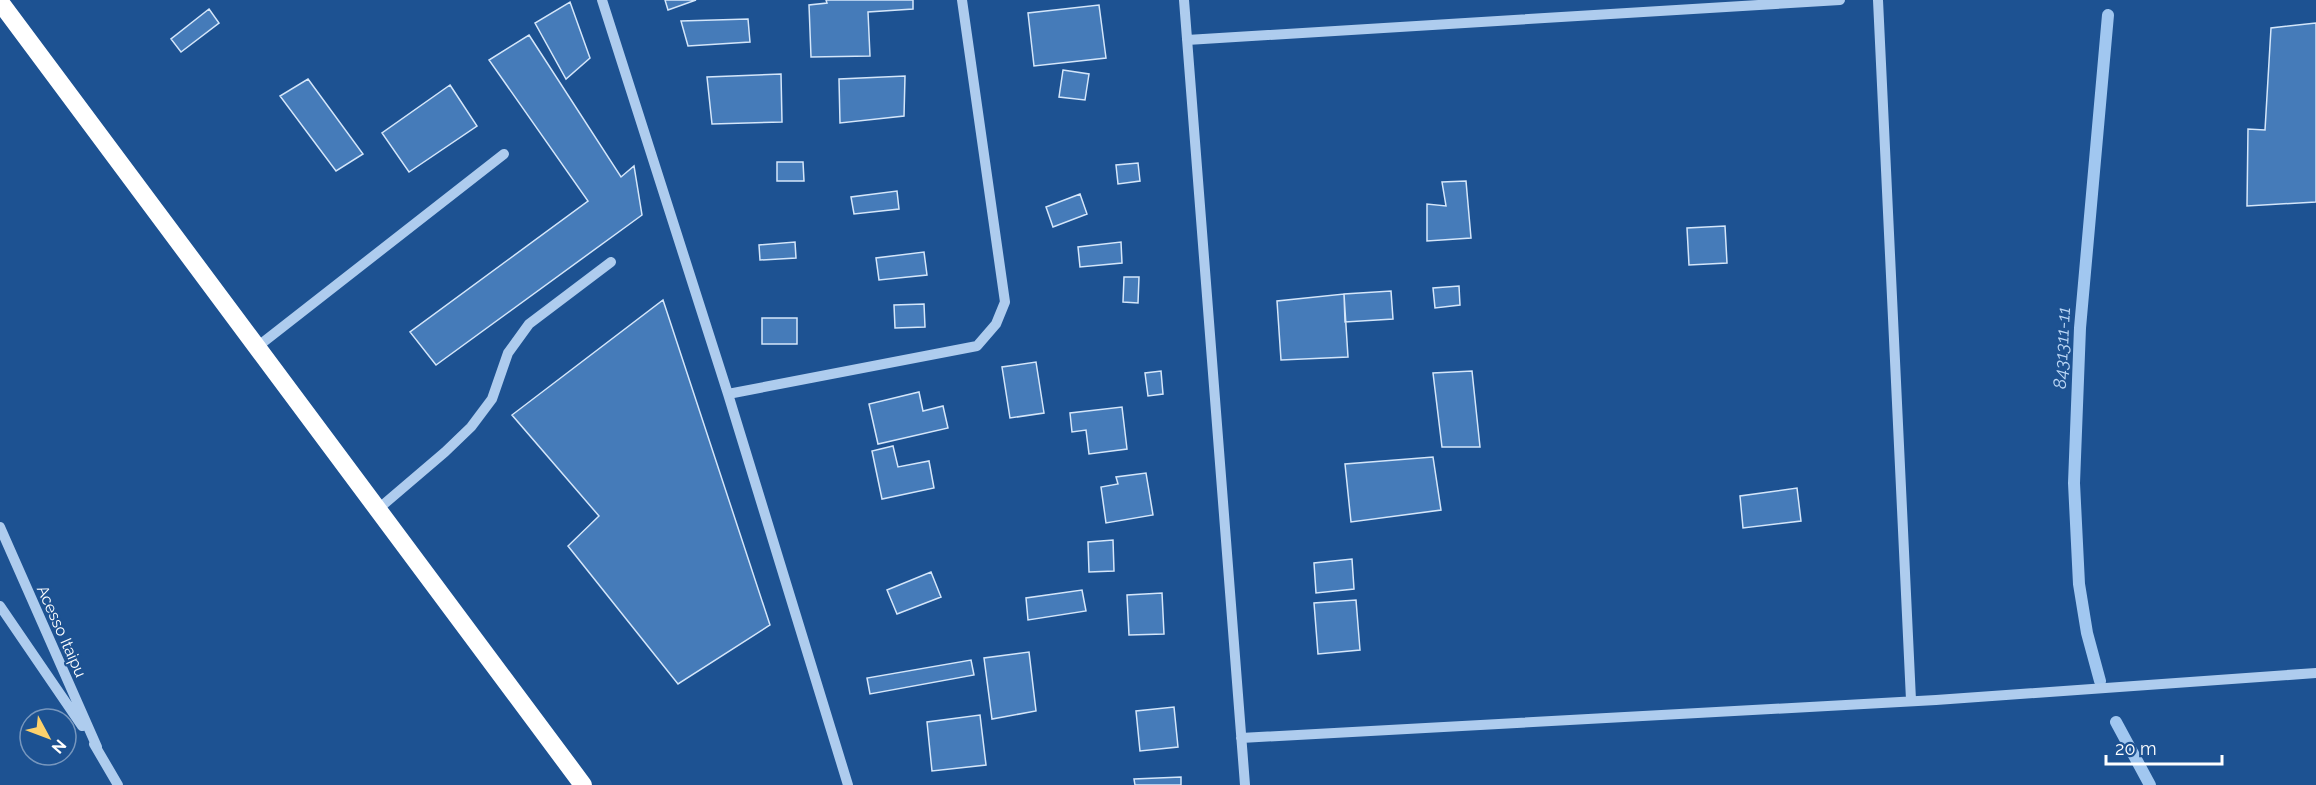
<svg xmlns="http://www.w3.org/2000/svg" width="2316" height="785" viewBox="0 0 2316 785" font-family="Raleway,sans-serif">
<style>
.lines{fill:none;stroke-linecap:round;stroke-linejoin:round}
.stream{stroke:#a1c7f0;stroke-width:12}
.building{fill:#457bb9;stroke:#d4e6fa;stroke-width:1.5}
.minor{stroke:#aeccee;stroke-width:10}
.highway{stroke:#fff;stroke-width:18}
.labels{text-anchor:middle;stroke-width:4.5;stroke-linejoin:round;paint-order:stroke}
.street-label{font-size:16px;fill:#fff;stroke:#1d5292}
.water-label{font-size:18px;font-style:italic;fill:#bad6f5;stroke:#1d5292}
</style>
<rect width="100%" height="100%" fill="#1d5292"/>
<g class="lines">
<path class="stream" d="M 2100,681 L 2087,633 L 2079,584 L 2074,483 L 2080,328 L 2108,15
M 2116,722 L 2150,785"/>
</g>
<path class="building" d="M 665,0 L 696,0 L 668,10 Z
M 826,0 L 913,0 L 913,9 L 868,12 L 870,56 L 811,57 L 809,5 L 827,3 Z
M 570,2 L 590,58 L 566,79 L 535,23 Z
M 1099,5 L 1106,58 L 1034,66 L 1028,13 Z
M 209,9 L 219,23 L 181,52 L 171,39 Z
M 748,19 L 750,42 L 688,46 L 681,21 Z
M 2316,23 L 2316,202 L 2247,206 L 2248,129 L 2265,130 L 2271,28 Z
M 529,35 L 621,177 L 634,166 L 642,215 L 436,365 L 410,332 L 588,201 L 489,60 Z
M 1063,70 L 1089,74 L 1085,100 L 1059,97 Z
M 781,74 L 782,122 L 712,124 L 707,77 Z
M 905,76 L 904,116 L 840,123 L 839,79 Z
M 308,79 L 363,154 L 336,171 L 280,96 Z
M 450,85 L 477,126 L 409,172 L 382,133 Z
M 777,162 L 803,162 L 804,181 L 777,181 Z
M 1138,163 L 1140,181 L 1118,184 L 1116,165 Z
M 1466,181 L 1471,238 L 1427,241 L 1427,204 L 1446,206 L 1442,182 Z
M 897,191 L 899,209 L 854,214 L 851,197 Z
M 1080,194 L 1087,214 L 1053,227 L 1046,207 Z
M 1725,226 L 1727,263 L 1689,265 L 1687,228 Z
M 795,242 L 796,258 L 760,260 L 759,245 Z
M 1121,242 L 1122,263 L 1080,267 L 1078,247 Z
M 924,252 L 927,275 L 879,280 L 876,258 Z
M 1124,277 L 1139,277 L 1138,303 L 1123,302 Z
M 1459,286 L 1460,305 L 1435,308 L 1433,288 Z
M 1391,291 L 1393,319 L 1345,322 L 1344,294 Z
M 1344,294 L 1348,357 L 1281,360 L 1277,301 Z
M 663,300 L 770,625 L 678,684 L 568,546 L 599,516 L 512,415 Z
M 924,304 L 925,327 L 895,328 L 894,305 Z
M 762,318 L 797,318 L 797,344 L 762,344 Z
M 1036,362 L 1044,413 L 1010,418 L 1002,367 Z
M 1161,371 L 1163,394 L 1148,396 L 1145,373 Z
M 1472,371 L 1480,447 L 1442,447 L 1433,373 Z
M 919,392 L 923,411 L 943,406 L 948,428 L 878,444 L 869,404 Z
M 1122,407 L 1127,449 L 1089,454 L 1086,430 L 1072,432 L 1070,413 Z
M 893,446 L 898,467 L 929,461 L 934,488 L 882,499 L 872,451 Z
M 1433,457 L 1441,510 L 1351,522 L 1345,464 Z
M 1146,473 L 1153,515 L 1106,523 L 1101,487 L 1118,484 L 1116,477 Z
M 1797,488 L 1801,521 L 1743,528 L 1740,496 Z
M 1113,540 L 1114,571 L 1089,572 L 1088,542 Z
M 1352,559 L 1354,589 L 1316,593 L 1314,563 Z
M 931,572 L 941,597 L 897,614 L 887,590 Z
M 1082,590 L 1086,611 L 1028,620 L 1026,598 Z
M 1162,593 L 1164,634 L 1129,635 L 1127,595 Z
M 1356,600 L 1360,650 L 1318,654 L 1314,603 Z
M 1029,652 L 1036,711 L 992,719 L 984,658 Z
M 971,660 L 974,675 L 870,694 L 867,678 Z
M 1174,707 L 1178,747 L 1140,751 L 1136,711 Z
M 980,715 L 986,765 L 932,771 L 927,722 Z
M 1181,777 L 1181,785 L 1135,785 L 1134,779 Z"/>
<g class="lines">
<path class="minor" d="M 602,0 L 728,394 L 848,785
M 1184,0 L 1245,785
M 1878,0 L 1911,700
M 1187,40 L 1840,0
M 257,347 L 504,154
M 728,394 L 977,346 L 996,324 L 1005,302 L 962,0
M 377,510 L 445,452 L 471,427 L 492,399 L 508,353 L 529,324 L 611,262
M 0,527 L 97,747
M 0,606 L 82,726
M 1241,738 L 1936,700 L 2316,673
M 94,744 L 118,785"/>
<path class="highway" d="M 0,2 L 583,785"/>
</g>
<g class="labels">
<g class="street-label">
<text transform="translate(62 631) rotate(66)" y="6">Acesso Itaipu</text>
</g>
<g class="water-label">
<text transform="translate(2062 348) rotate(-87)" y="6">8431311-11</text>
</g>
</g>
<g transform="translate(48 737) rotate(131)"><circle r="28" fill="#1d5292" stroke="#7797be" stroke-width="1.5"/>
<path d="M0-4.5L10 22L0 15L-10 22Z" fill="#fdd16c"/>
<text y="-9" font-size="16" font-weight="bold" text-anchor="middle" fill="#ffffff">N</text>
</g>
<path d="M2106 755v9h116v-9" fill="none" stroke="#ffffff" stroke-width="3"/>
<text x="2115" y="755" font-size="18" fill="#ffffff" stroke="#1d5292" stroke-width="4.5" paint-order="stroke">20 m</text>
</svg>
